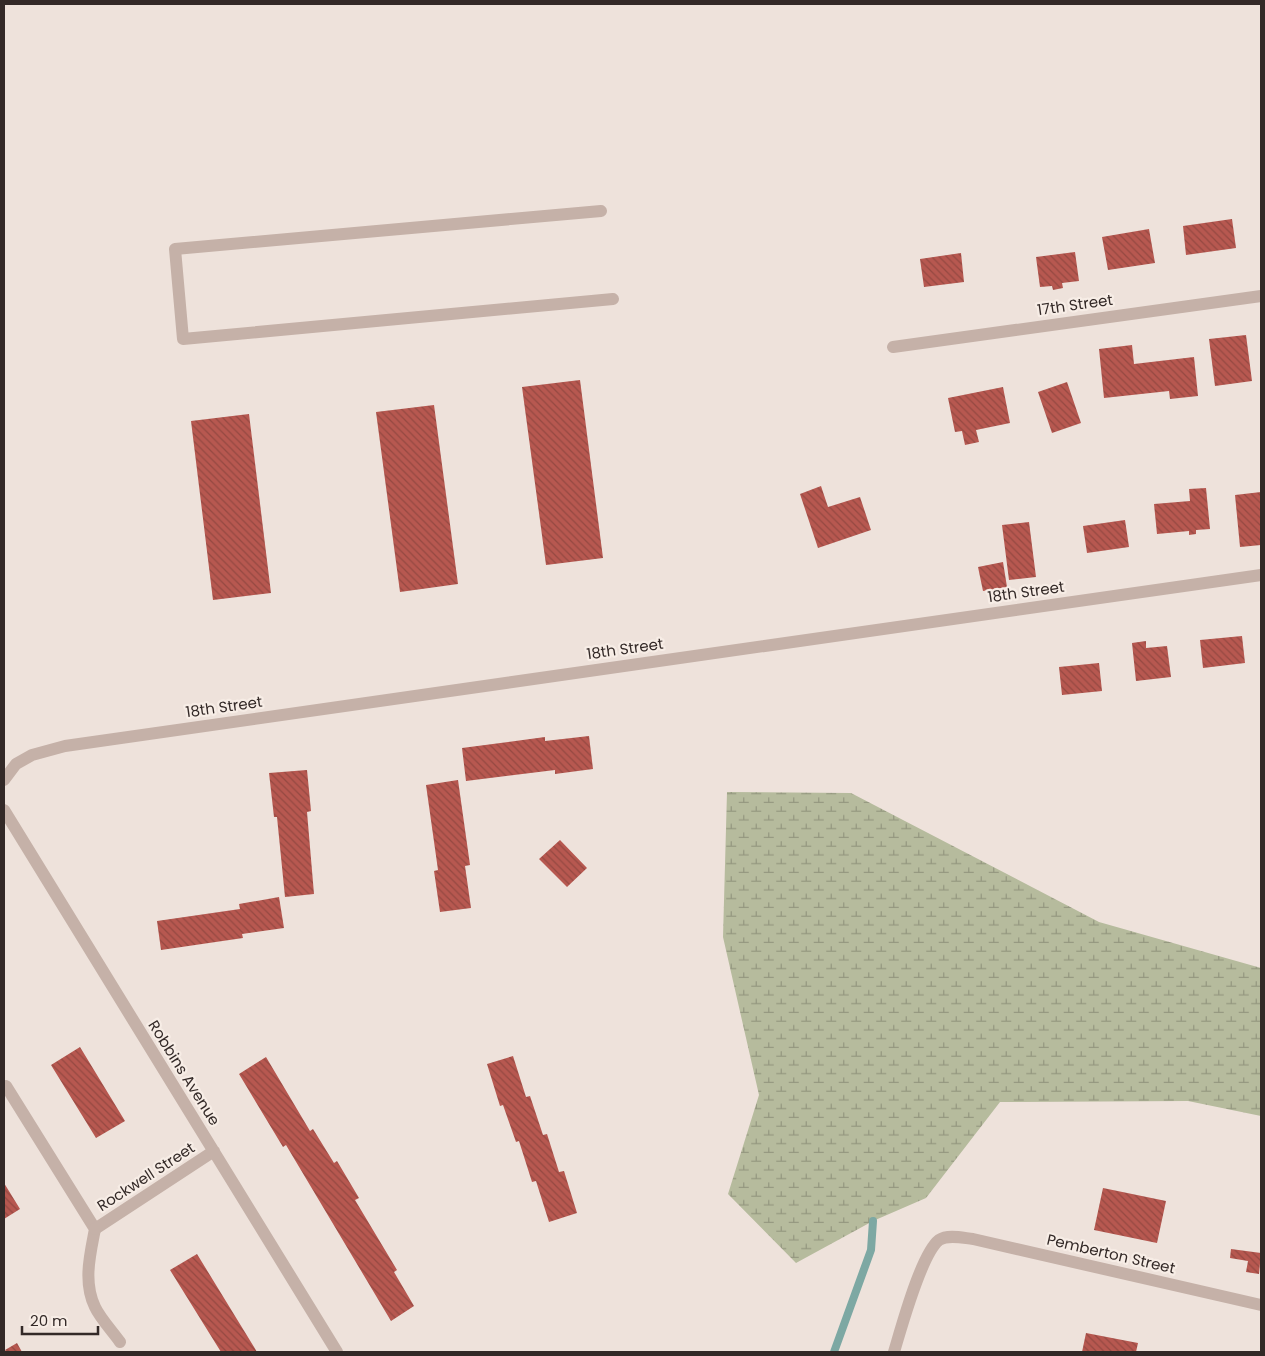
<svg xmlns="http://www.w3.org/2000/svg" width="1265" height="1356" viewBox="0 0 1265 1356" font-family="Poppins,sans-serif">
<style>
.wetland{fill:url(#wetland-marsh)}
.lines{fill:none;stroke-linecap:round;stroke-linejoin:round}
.stream{stroke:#7da8a3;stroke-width:8}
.building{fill:url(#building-back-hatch)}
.lane{stroke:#c5b1a8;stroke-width:12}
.street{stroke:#c5b1a8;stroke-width:12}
.labels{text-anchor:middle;stroke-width:4.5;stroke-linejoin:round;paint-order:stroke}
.street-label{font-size:15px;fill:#332927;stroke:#f7ede6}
</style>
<defs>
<pattern id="wetland-marsh" width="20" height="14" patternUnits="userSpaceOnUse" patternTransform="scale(1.25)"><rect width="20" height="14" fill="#b6bb9d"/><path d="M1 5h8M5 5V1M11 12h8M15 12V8" fill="none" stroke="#959880"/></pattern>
<pattern id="building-back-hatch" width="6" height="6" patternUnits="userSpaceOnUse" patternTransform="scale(1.25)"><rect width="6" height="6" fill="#b75850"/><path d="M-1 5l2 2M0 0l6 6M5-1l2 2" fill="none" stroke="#954942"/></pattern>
</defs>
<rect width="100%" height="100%" fill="#eee2db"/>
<path class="wetland" d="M 727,792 L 851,793 L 1099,922 L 1261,968 L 1261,1116 L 1188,1101 L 1000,1102 L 926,1198 L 873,1221 L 796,1263 L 728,1194 L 759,1095 L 723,937 Z"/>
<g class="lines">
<path class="stream" d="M 834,1352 L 871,1250 L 873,1221"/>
</g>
<path class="building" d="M 1232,219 L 1236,248 L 1186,255 L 1183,226 Z
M 1149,229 L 1155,263 L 1108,270 L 1102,237 Z
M 1075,252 L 1079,281 L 1062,283 L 1063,288 L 1053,290 L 1052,286 L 1040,287 L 1036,257 Z
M 961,253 L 964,282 L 924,287 L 920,259 Z
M 1246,335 L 1252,381 L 1215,386 L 1209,339 Z
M 1132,345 L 1134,364 L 1194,357 L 1198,396 L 1170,399 L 1169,391 L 1104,398 L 1099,349 Z
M 580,380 L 603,558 L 546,565 L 522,387 Z
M 1067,382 L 1081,423 L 1052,433 L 1038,392 Z
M 1003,387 L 1010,423 L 976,430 L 979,442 L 965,445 L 962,431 L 955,432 L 948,398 Z
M 434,405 L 458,584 L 400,592 L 376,412 Z
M 249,414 L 271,593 L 213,600 L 191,421 Z
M 821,486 L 828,507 L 860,497 L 871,530 L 818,548 L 800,494 Z
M 1206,488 L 1210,529 L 1196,530 L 1196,534 L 1189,535 L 1189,531 L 1157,534 L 1154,504 L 1190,501 L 1189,489 Z
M 1261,492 L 1261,545 L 1240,547 L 1235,495 Z
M 1125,520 L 1129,547 L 1087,553 L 1083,526 Z
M 1029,522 L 1036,577 L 1009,580 L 1002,525 Z
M 1003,562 L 1007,587 L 983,591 L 978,567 Z
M 1242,636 L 1245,663 L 1203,668 L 1200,640 Z
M 1146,641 L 1146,648 L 1167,646 L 1171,677 L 1136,681 L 1132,643 Z
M 1099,663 L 1102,691 L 1062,695 L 1059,667 Z
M 589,736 L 593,769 L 555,774 L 555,770 L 466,781 L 462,748 L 545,737 L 545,741 Z
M 307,770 L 311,811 L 307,812 L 314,894 L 285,897 L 277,817 L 274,817 L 269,773 Z
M 458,780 L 470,865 L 465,866 L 471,908 L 440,912 L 434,871 L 438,870 L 426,785 Z
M 560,840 L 587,868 L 567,887 L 539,859 Z
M 279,897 L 284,928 L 242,934 L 243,938 L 161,950 L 157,921 L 240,909 L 239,904 Z
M 80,1047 L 125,1121 L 96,1138 L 51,1065 Z
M 513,1056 L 526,1097 L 530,1096 L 543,1135 L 547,1134 L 559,1172 L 564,1171 L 577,1213 L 549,1222 L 536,1181 L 532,1182 L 519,1141 L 516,1142 L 503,1105 L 500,1106 L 487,1064 Z
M 266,1057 L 310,1131 L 313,1129 L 334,1163 L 337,1161 L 359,1198 L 355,1200 L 397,1270 L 394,1272 L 414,1306 L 391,1321 L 286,1145 L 283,1147 L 239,1074 Z
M 4,1183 L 20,1209 L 4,1219 Z
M 1103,1188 L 1166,1201 L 1157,1243 L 1094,1230 Z
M 1231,1249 L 1261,1253 L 1259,1274 L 1246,1272 L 1248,1261 L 1230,1258 Z
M 197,1254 L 257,1352 L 221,1352 L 170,1270 Z
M 1086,1333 L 1138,1343 L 1136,1352 L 1082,1352 Z
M 17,1343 L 22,1352 L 6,1352 L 5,1350 Z"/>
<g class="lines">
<path class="lane" d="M 601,211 L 175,249 L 183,339 L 613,299
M 6,1086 L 95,1229 C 90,1255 83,1282 95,1307 C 100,1318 113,1332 120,1342"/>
<path class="street" d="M 893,347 L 1261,296
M 4,780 L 16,764 L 32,755 L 65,746 L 1261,575
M 4,810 L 337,1352
M 95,1229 L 214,1151
M 894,1352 C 901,1329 921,1254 939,1240 C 948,1234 963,1238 973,1239 L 1261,1305"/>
</g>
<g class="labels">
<g class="street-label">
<text transform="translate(1075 305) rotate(-8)" y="5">17th Street</text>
<text transform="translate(1026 592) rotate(-8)" y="5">18th Street</text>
<text transform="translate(625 649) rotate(-8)" y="5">18th Street</text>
<text transform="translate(224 707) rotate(-8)" y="5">18th Street</text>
<text transform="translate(184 1073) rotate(58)" y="5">Robbins Avenue</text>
<text transform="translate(146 1177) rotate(-33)" y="5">Rockwell Street</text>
<text transform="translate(1111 1254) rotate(13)" y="5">Pemberton Street</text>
</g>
</g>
<rect width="1265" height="1356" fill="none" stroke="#332927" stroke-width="10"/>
<path d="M22 1326v8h76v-8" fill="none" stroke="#332927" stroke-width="2.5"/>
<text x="30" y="1326" font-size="15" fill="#332927" stroke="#f7ede6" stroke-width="4" paint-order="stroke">20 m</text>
</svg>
